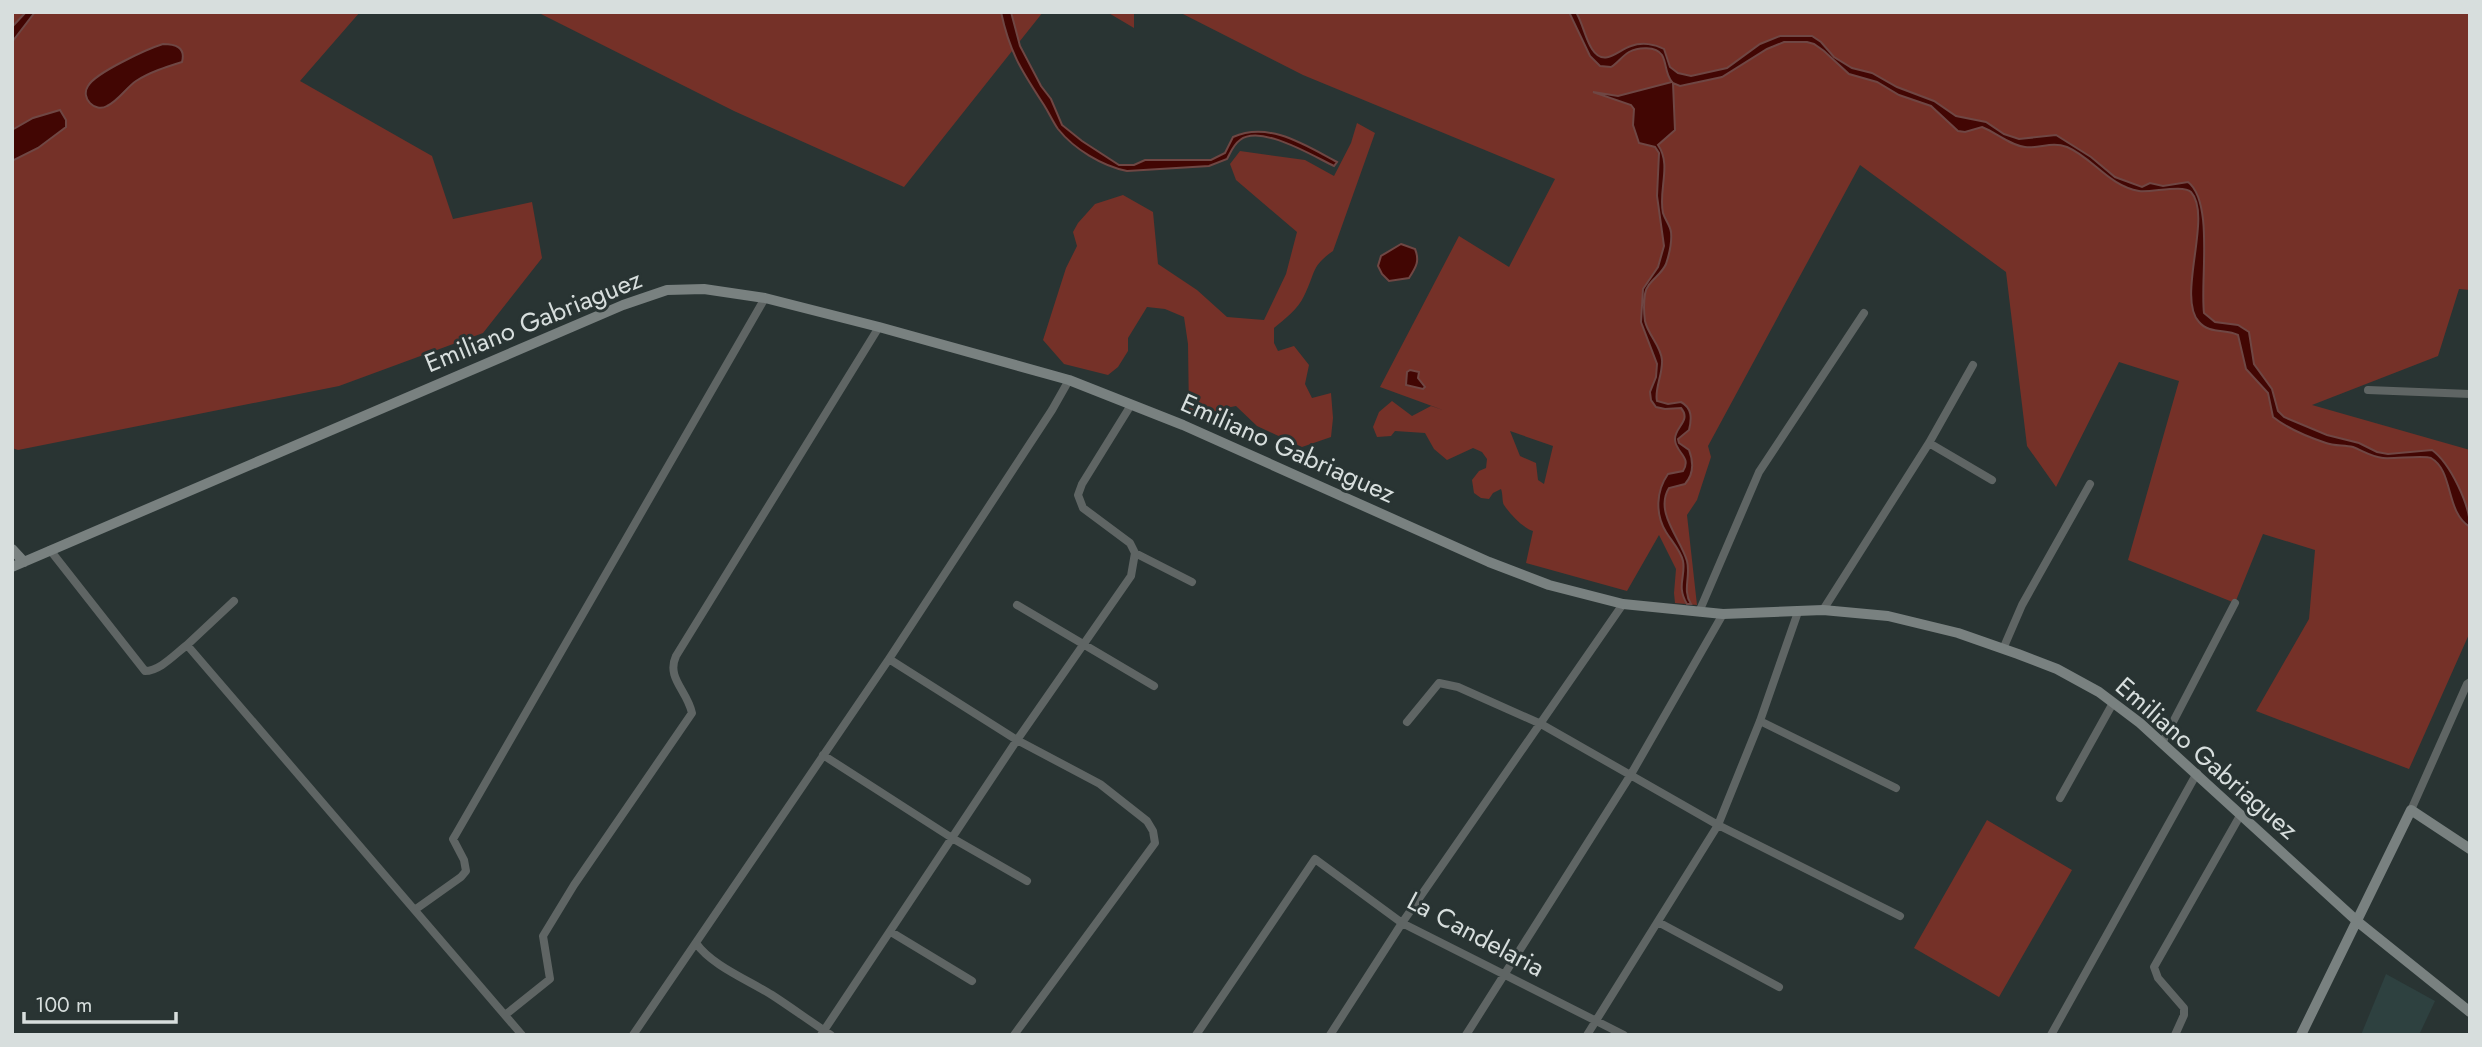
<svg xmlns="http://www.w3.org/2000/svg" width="2482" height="1047" viewBox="0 0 2482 1047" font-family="Jost,sans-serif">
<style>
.built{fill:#2e4140}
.green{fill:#753128;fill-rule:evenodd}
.water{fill:#420603;stroke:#6f4744;stroke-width:2}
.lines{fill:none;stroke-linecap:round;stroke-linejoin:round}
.street{stroke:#5f6564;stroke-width:8}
.secondary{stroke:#798180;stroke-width:10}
.labels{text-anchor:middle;stroke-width:6;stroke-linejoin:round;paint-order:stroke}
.street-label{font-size:26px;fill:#d7dedd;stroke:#293433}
</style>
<rect width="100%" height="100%" fill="#293433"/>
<path class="built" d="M 2386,974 L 2435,1001 L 2419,1035 L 2361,1035 Z"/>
<path class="green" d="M 12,12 L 360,12 L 300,81 L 432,156 L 453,219 L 532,202 L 542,258 L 483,333 L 339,386 L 18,450 L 12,448 Z
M 537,12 L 1043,12 L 904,187 L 734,111 Z
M 1107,12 L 1134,12 L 1134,28 Z
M 1179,12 L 2470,12 L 2470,290 L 2459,289 L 2438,356 L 2312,405 L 2470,450 L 2470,632 L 2409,769 L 2256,711 L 2309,619 L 2315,550 L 2263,534 L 2235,603 L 2128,560 L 2179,381 L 2119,362 L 2056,487 L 2027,446 L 2006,272 L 1860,165 L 1708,446 L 1711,457 L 1697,500 L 1687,515 L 1697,605 L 1675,603 L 1674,593 L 1676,569 L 1659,535 L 1627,591 L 1526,563 L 1533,531 C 1523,528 1510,514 1504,505 C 1502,502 1503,494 1501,489 L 1493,493 L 1489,499 L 1481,498 L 1474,493 L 1472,480 L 1479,471 L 1486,468 L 1487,459 L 1482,452 L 1473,448 L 1447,460 L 1434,449 L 1425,433 L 1395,431 L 1391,436 L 1377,437 L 1373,427 L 1379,412 L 1392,401 L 1412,416 L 1431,406 L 1443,410 L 1380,387 L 1459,236 L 1509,267 L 1555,179 L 1303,75 ZM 1510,431 L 1553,446 L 1544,484 L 1538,480 L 1536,463 L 1520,456 Z
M 1357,123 L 1375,133 L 1333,251 C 1310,267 1316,273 1304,296 C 1298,309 1285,319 1274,328 L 1274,343 L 1278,351 L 1294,346 L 1309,365 L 1305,384 L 1312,398 L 1331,393 L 1333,418 L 1331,437 L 1302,447 L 1257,426 L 1236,406 L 1226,408 L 1214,423 L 1189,414 L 1188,344 L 1184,317 L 1165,309 L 1147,307 L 1128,338 L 1128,351 L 1118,367 L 1108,375 L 1064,364 L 1043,340 L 1066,268 L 1077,246 L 1073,232 L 1078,223 L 1095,204 L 1123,195 L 1153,212 L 1158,264 L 1197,290 L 1227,317 L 1264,320 L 1286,274 L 1297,232 L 1236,180 L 1230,164 L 1240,151 L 1305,160 L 1334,176 L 1351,143 Z
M 1987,820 L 2072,870 L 1999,997 L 1914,948 Z"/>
<path class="water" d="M 26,12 L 35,12 L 12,42 L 12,27 Z
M 1001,12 L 1011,12 L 1020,46 L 1041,86 L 1051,99 L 1062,125 L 1082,141 L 1119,165 L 1134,165 L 1145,160 L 1211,160 L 1225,153 L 1233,137 C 1269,121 1305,145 1337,162 L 1334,166 C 1313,156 1261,124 1240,140 C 1233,145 1231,152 1227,159 L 1209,166 L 1127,171 C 1102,166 1074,149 1058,129 C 1053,122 1049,113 1044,105 C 1022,71 1010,54 1001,12 Z
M 1569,12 L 1576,12 C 1583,24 1585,38 1592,49 C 1604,68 1618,50 1631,46 C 1642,42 1655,44 1664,49 L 1670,67 L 1678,73 L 1691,76 L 1727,68 L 1760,44 L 1780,36 L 1812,36 L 1821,42 L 1834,57 L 1852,68 L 1872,73 L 1897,87 L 1934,101 L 1956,116 L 1986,122 L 2004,134 L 2019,139 L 2056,135 L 2091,157 L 2115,177 L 2142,187 L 2150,183 L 2163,186 L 2188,182 C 2214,202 2200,281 2204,313 L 2215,322 L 2238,325 L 2249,332 L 2254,364 L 2272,389 L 2278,411 L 2284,417 L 2327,435 L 2359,443 L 2377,452 L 2388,454 L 2432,450 C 2450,463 2470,505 2470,527 C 2445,512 2454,471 2431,458 C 2425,455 2394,459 2383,458 C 2372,457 2363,451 2353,447 C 2344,445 2334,446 2326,443 C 2308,437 2288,429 2273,417 L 2268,393 L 2246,369 L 2238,335 C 2226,329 2209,334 2199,322 C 2176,297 2213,216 2191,192 C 2183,184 2151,193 2139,191 C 2109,186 2093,158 2067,147 C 2051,141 2040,149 2025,147 C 2009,145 1997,133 1982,127 L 1965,132 L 1958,131 L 1931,106 L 1899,95 L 1877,82 L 1849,74 L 1824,51 L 1814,44 L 1807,42 L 1784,42 L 1767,49 L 1722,77 L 1680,86 L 1673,83 L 1675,130 L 1658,145 C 1672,165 1658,190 1663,213 C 1665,220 1670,225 1671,232 C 1672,241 1669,255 1666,264 C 1661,276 1647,281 1645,294 C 1644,301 1644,314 1645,321 C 1648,335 1661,346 1662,360 C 1663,374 1654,390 1657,401 L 1668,404 L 1681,402 C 1692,408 1692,418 1689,430 L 1678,439 L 1679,443 L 1689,450 C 1694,463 1694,474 1685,484 L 1669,488 C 1654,512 1681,539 1687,561 C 1691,576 1682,590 1691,604 L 1687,604 C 1676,586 1686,576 1683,561 C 1681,551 1671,540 1666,532 C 1655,514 1656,491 1668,474 L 1683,471 C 1692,457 1676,453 1675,440 C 1674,427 1692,421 1681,408 L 1665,409 L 1656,407 L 1651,400 L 1650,392 L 1656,377 L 1657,364 L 1641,322 L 1643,289 L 1658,267 L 1664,246 L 1657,196 L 1659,153 L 1655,147 L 1639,143 L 1633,125 L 1634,109 L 1631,105 L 1593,92 L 1618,96 L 1672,82 C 1665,74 1667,64 1662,55 C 1656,46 1638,47 1629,52 C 1622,56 1618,63 1611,67 L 1600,66 L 1590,56 Z
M 163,44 C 175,44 186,47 182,62 C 166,67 150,72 136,81 C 126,88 118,101 107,106 C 95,113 80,98 88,86 C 95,73 147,49 163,44 Z
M 60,110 L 66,120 L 66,127 L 38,148 L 12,161 L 12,130 L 33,118 Z
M 1401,244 L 1415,249 C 1420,261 1416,267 1409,278 L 1389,281 L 1382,274 L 1378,266 L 1381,256 Z
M 1410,370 L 1419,372 L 1418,378 L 1425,387 L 1423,389 L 1406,385 L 1407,372 Z"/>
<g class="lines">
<path class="street" d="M 2368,390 L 2470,394
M 1929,443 L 1992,480
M 50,550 L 145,671 C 160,671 175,654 187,645 L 522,1035
M 1135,553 L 1192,582
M 1017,605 L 1154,686
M 1823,610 L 1929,443 L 1973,365
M 1699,612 L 1759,472 L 1864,313
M 187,645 L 234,601
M 2003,649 L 2022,605 L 2090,484
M 889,659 L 1017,740 L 1100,784 L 1147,821 L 1153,831 L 1155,843 L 1014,1035
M 1760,721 L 1896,788
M 1407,722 L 1439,683 L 1458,687 L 1541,724 L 1718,825 L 1900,916
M 2162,743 L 2235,603
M 823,755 L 952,838 L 1027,881
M 2060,798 L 2113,703
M 2411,810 L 2467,684 L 2470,682
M 416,909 L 461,877 L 466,871 L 464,860 L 453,839 L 456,834 L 765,298
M 1658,922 L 1779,987
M 891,932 L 972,981
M 696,943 C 711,965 748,980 772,995 C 792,1008 811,1022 831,1035
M 505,1015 L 550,979 L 543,936 L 574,885 L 692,713 C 687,690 666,678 676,656 L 879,327
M 633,1035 L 889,659 L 1052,410 L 1069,380
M 821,1035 L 1017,740 L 1131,576 L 1135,553 L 1130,543 L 1083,508 L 1078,495 L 1082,484 L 1131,405
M 1196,1035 L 1315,859 L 1402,923 L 1624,1035
M 1330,1035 L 1402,923 L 1623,604
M 1466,1035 L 1630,776 L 1723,614
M 1587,1035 L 1718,825 L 1760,721 L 1798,612
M 2051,1035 L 2197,773
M 2175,1035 L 2184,1015 L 2184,1008 L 2158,978 L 2154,967 L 2241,814"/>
<path class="secondary" d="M 12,549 L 24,562
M 12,567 L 623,305 L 667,290 L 704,289 L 765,298 L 879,327 L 1069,380 L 1183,425 L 1489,562 L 1549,585 L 1623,604 L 1723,614 L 1823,610 L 1888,616 L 1958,633 L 2018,654 L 2057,669 L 2099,692 L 2140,723 L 2358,922 L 2470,1012
M 2301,1035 L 2411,810 L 2470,849"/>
</g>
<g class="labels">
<g class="street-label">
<text transform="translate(533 321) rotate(-22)" y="9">Emiliano Gabriaguez</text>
<text transform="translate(1288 448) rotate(24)" y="9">Emiliano Gabriaguez</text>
<text transform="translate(2207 758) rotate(41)" y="9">Emiliano Gabriaguez</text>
<text transform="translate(1476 934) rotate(28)" y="9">La Candelaria</text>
</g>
</g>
<rect width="2482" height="1047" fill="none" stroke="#d7dedd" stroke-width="28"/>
<path d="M24 1012v10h152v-10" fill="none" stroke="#d7dedd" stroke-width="3.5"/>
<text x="35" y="1012" font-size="21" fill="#d7dedd" stroke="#293433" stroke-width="5" paint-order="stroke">100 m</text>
</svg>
